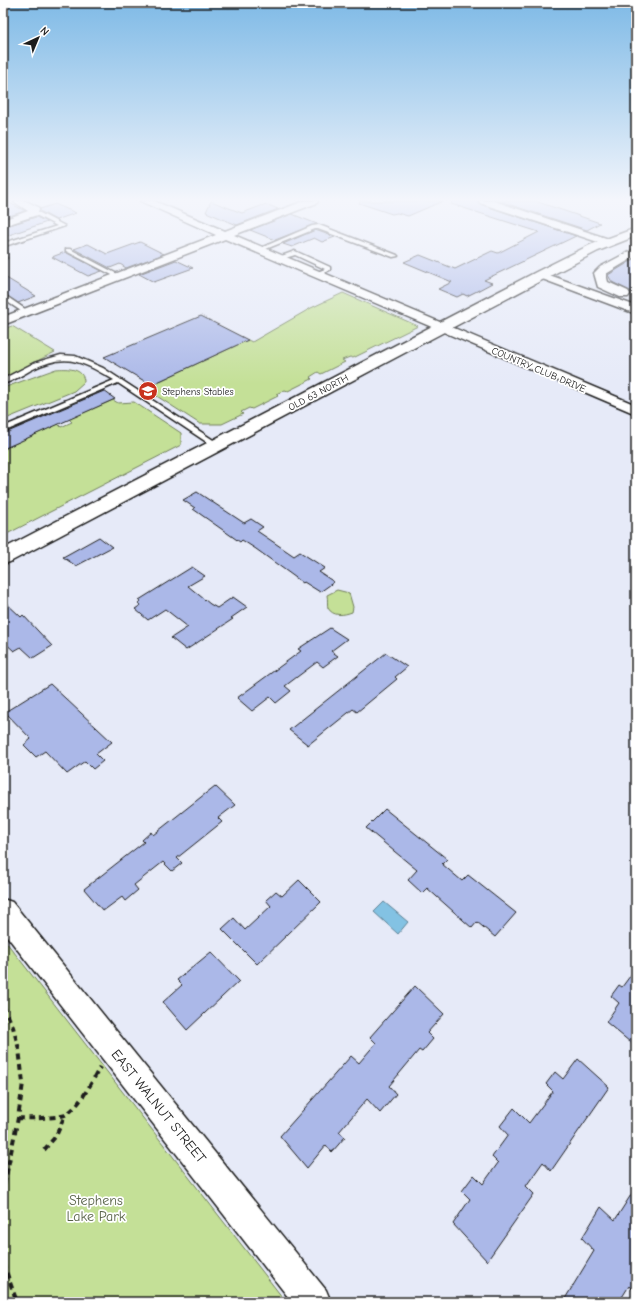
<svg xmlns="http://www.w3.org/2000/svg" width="639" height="1305" viewBox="0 0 639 1305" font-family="'Comic Neue',sans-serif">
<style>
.green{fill:#c4e097;stroke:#707e5a}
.water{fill:#83c2e3;stroke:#5a8093}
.building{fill:#abb8e8;stroke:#1c1c1c}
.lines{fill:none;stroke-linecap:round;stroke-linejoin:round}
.service-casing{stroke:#1c1c1c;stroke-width:3}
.minor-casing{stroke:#1c1c1c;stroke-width:3}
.secondary-casing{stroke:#1c1c1c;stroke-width:3}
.path{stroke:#1c1c1c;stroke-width:4;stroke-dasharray:6 4.5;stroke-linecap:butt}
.service{fill:#fff;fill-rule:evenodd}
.minor{fill:#fff;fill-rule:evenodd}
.secondary{fill:#fff;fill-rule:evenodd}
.labels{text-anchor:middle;stroke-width:3.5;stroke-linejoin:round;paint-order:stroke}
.far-street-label{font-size:10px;fill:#1c1c1c;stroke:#fff}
.far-poi-label{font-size:10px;fill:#1c1c1c;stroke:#fff;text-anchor:start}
.near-street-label{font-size:14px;fill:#1c1c1c;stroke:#fff}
.near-park-label{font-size:14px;fill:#576147;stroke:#fff}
</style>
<rect width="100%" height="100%" fill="#e6eaf8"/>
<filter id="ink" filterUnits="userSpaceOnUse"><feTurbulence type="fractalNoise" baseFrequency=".025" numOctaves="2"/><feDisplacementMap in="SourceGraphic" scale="8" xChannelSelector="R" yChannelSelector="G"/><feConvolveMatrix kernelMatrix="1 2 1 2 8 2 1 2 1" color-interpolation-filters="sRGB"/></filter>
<g filter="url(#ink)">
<path class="green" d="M 343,293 L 418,326 L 353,358 L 350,357 L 342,360 L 345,362 L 321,374 L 318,372 L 310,377 L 312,379 L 288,391 L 285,390 L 276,394 L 278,396 L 252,409 L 249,408 L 241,412 L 243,414 L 222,424 L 200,424 L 152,393 L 155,387 L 151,385 L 248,340 L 252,342 L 311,308 Z
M 12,326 L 55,352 L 3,378 L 3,329 Z
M 56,369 C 67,368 84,368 84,382 L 74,391 L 3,420 L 3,388 Z
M 113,400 L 118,403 L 134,402 L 181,433 L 181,445 L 3,536 L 3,452 L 8,447 L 58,424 L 61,427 L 72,422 L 69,419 Z
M 337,590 L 349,593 L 353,607 L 352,612 C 344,615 333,617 328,608 C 327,605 328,599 327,595 Z
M 3,938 L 286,1302 L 3,1302 Z"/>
<path class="water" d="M 384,902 L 408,922 L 398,934 L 374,912 Z"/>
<path class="building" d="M 3,201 L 6,201 L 25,211 L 3,218 Z
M 211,201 L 242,213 L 266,204 L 278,209 L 237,225 L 206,212 Z
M 360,201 L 443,201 L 408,216 L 397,213 L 392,214 L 359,203 Z
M 452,201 L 478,201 L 480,204 L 576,236 L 484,280 L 492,283 L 477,291 L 467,296 L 463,294 L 457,297 L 438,289 L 452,282 L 404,262 L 420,255 L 455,269 L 492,251 L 498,253 L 539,232 L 451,204 Z
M 499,201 L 535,201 L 600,223 L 587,230 Z
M 55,204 L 76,213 L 56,220 L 40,211 L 40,209 Z
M 292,214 L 317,224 L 275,240 L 250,230 Z
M 36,217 L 47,222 L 3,237 L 3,227 Z
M 315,230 L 335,237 L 322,242 L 314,238 L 292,247 L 283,244 Z
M 140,242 L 164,254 L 126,268 L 120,264 L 110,268 L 74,249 L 88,244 L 107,254 Z
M 65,252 L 102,271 L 88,276 L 52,257 Z
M 636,258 L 636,294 L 612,282 L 608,275 Z
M 176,260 L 193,268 L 154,282 L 139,274 Z
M 3,276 L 36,296 L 18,303 L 3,293 Z
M 201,316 L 248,340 L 151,385 L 104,357 Z
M 104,391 L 115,399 L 3,449 L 3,434 Z
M 197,492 L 244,523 L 251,519 L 263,527 L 257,531 L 294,556 L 300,552 L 325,568 L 319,572 L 334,582 L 320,592 L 304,582 L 303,583 L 256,549 L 242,540 L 240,542 L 193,509 L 195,508 L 183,500 Z
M 99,537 L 112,547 L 76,566 L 63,557 Z
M 192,567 L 205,576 L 188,586 L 210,604 L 217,608 L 233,597 L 247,607 L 231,618 L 233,619 L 186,650 L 171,638 L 188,627 L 165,609 L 148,620 L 135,609 L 141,605 L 138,603 L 141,601 L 139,600 Z
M 3,600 L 21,617 L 23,615 L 52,646 L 33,658 L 21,647 L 14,651 L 3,641 Z
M 330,628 L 347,639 L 331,651 L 338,656 L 323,667 L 317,662 L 285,686 L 291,691 L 276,703 L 270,697 L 252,711 L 237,698 L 301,651 L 298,649 Z
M 386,653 L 407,667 L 395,677 L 397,679 L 357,712 L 353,709 L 308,745 L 289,730 Z
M 50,684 L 112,742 L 96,754 L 103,761 L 93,769 L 85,761 L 67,774 L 45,751 L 36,757 L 24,745 L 31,739 L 5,712 Z
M 215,786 L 235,805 L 218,818 L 222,822 L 177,858 L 182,863 L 172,871 L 163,862 L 134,885 L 138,890 L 125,901 L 122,897 L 103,911 L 84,889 L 144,842 L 142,840 L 151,832 L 153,835 Z
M 385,809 L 447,859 L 442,864 L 462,881 L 468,875 L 516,913 L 495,937 L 477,922 L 472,928 L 427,888 L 422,893 L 408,880 L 417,870 L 366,828 Z
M 299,880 L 321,902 L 257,964 L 222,929 L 234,918 L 245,930 L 271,906 L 266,900 L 276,891 L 282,896 Z
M 211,952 L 239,981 L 187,1030 L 163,1002 L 182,985 L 177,980 Z
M 636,968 L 636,1047 L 606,1022 L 619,1003 L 611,996 L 619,985 L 622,987 Z
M 415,986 L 444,1014 L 427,1033 L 433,1039 L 422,1052 L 419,1050 L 389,1086 L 396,1094 L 380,1113 L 367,1099 L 339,1132 L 345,1137 L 332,1152 L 326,1145 L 307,1168 L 280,1136 L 351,1056 L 359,1063 L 376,1043 L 370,1037 Z
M 578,1059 L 609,1087 L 551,1171 L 543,1162 L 526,1186 L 534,1194 L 487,1261 L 453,1224 L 470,1199 L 462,1191 L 474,1175 L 483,1184 L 498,1163 L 492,1157 L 508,1135 L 500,1126 L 514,1108 L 529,1123 L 553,1091 L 546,1084 L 555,1072 L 563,1079 Z
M 636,1187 L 636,1293 L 629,1286 L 619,1302 L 563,1302 L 594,1251 L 582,1238 L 601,1207 L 615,1220 Z"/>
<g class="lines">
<g class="service-casing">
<path id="service" d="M 32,211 L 36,211 L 65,226 L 8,245 L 3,244 L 3,240 L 7,242 L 57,226 L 32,213 Z
M 319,225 L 397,255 L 398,256 L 393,257 L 318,229 L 315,229 L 261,251 L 256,250 L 312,226 Z
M 66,249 L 70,249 L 121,276 L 116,277 L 66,251 Z
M 295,251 L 330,267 L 330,270 L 317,276 L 314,274 L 315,273 L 325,269 L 295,255 L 279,260 L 276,258 Z
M 3,256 L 6,257 L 7,258 L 3,260 Z
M 3,294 L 28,311 L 28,313 L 24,313 L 3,299 Z
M 61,355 L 75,356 L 103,368 L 221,445 L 217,447 L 214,447 L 118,383 L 3,432 L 3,427 L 114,380 C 81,361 67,352 31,370 C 22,375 13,381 3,384 L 3,379 L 34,363 Z"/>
</g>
<g class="minor-casing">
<path id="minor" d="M 13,201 L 26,201 L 38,207 L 39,209 L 37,215 L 3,226 L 3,220 L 28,211 Z
M 140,201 L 154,201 L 225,231 L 304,201 L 318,201 L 317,203 L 234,235 L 636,405 L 636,414 L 225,239 L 3,325 L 3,317 L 216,235 Z
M 479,201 L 494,201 L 612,240 L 613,242 L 608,245 L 604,244 L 480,203 Z
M 636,248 L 636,256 L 606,274 L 608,282 L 628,291 L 630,294 L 628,297 L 620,297 L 598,287 L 594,273 L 600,267 Z
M 541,272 L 636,306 L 636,314 L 537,277 L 535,275 Z
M 3,899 L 12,902 L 326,1290 L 331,1302 L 292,1302 L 3,931 Z"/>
</g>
<g class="secondary-casing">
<path id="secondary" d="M 636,228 L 636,236 L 598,251 L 546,278 L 10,562 L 3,564 L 3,549 L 536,272 L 590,245 Z"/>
</g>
<path class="path" d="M 3,1005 L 13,1027 L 19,1049 L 23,1083 L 18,1118 L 3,1191
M 18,1118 C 27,1119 58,1118 65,1115 C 79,1108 93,1080 100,1067
M 44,1150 L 56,1136 L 65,1115
M 3,1263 L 17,1302"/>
<use href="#service" class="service"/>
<use href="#minor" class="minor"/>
<use href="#secondary" class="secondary"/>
</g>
</g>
<linearGradient id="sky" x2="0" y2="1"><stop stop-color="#7fbae6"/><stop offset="0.52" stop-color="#f4f6fc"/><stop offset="1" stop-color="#f4f6fc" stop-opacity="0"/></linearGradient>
<rect width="639" height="384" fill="url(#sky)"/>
<defs>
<g id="school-disc" transform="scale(1)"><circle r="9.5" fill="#c8321e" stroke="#fff"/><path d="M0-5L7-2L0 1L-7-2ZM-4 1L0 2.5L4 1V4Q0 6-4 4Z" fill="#fff"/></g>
</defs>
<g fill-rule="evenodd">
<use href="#school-disc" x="148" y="391"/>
</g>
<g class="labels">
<g class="far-street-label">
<text transform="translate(539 369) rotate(23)" y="4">COUNTRY CLUB DRIVE</text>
<text transform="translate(318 392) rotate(-28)" y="4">OLD 63 NORTH</text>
</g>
<g class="far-poi-label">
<text x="162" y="395">Stephens Stables</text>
</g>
<g class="near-street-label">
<text transform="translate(159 1106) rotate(51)" y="5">EAST WALNUT STREET</text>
</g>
<g class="near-park-label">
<text x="96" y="1205">Stephens<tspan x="96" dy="16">Lake Park</tspan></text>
</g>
</g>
<rect width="639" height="1305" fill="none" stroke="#fff" stroke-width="16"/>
<rect x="8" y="8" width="623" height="1289" fill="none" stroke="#1c1c1c" stroke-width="1.5" filter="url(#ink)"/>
<g transform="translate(38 38) rotate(44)" stroke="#ffffff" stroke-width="3" paint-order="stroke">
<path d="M0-3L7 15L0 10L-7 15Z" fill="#1c1c1c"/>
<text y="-6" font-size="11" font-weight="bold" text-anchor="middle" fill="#1c1c1c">N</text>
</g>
</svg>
